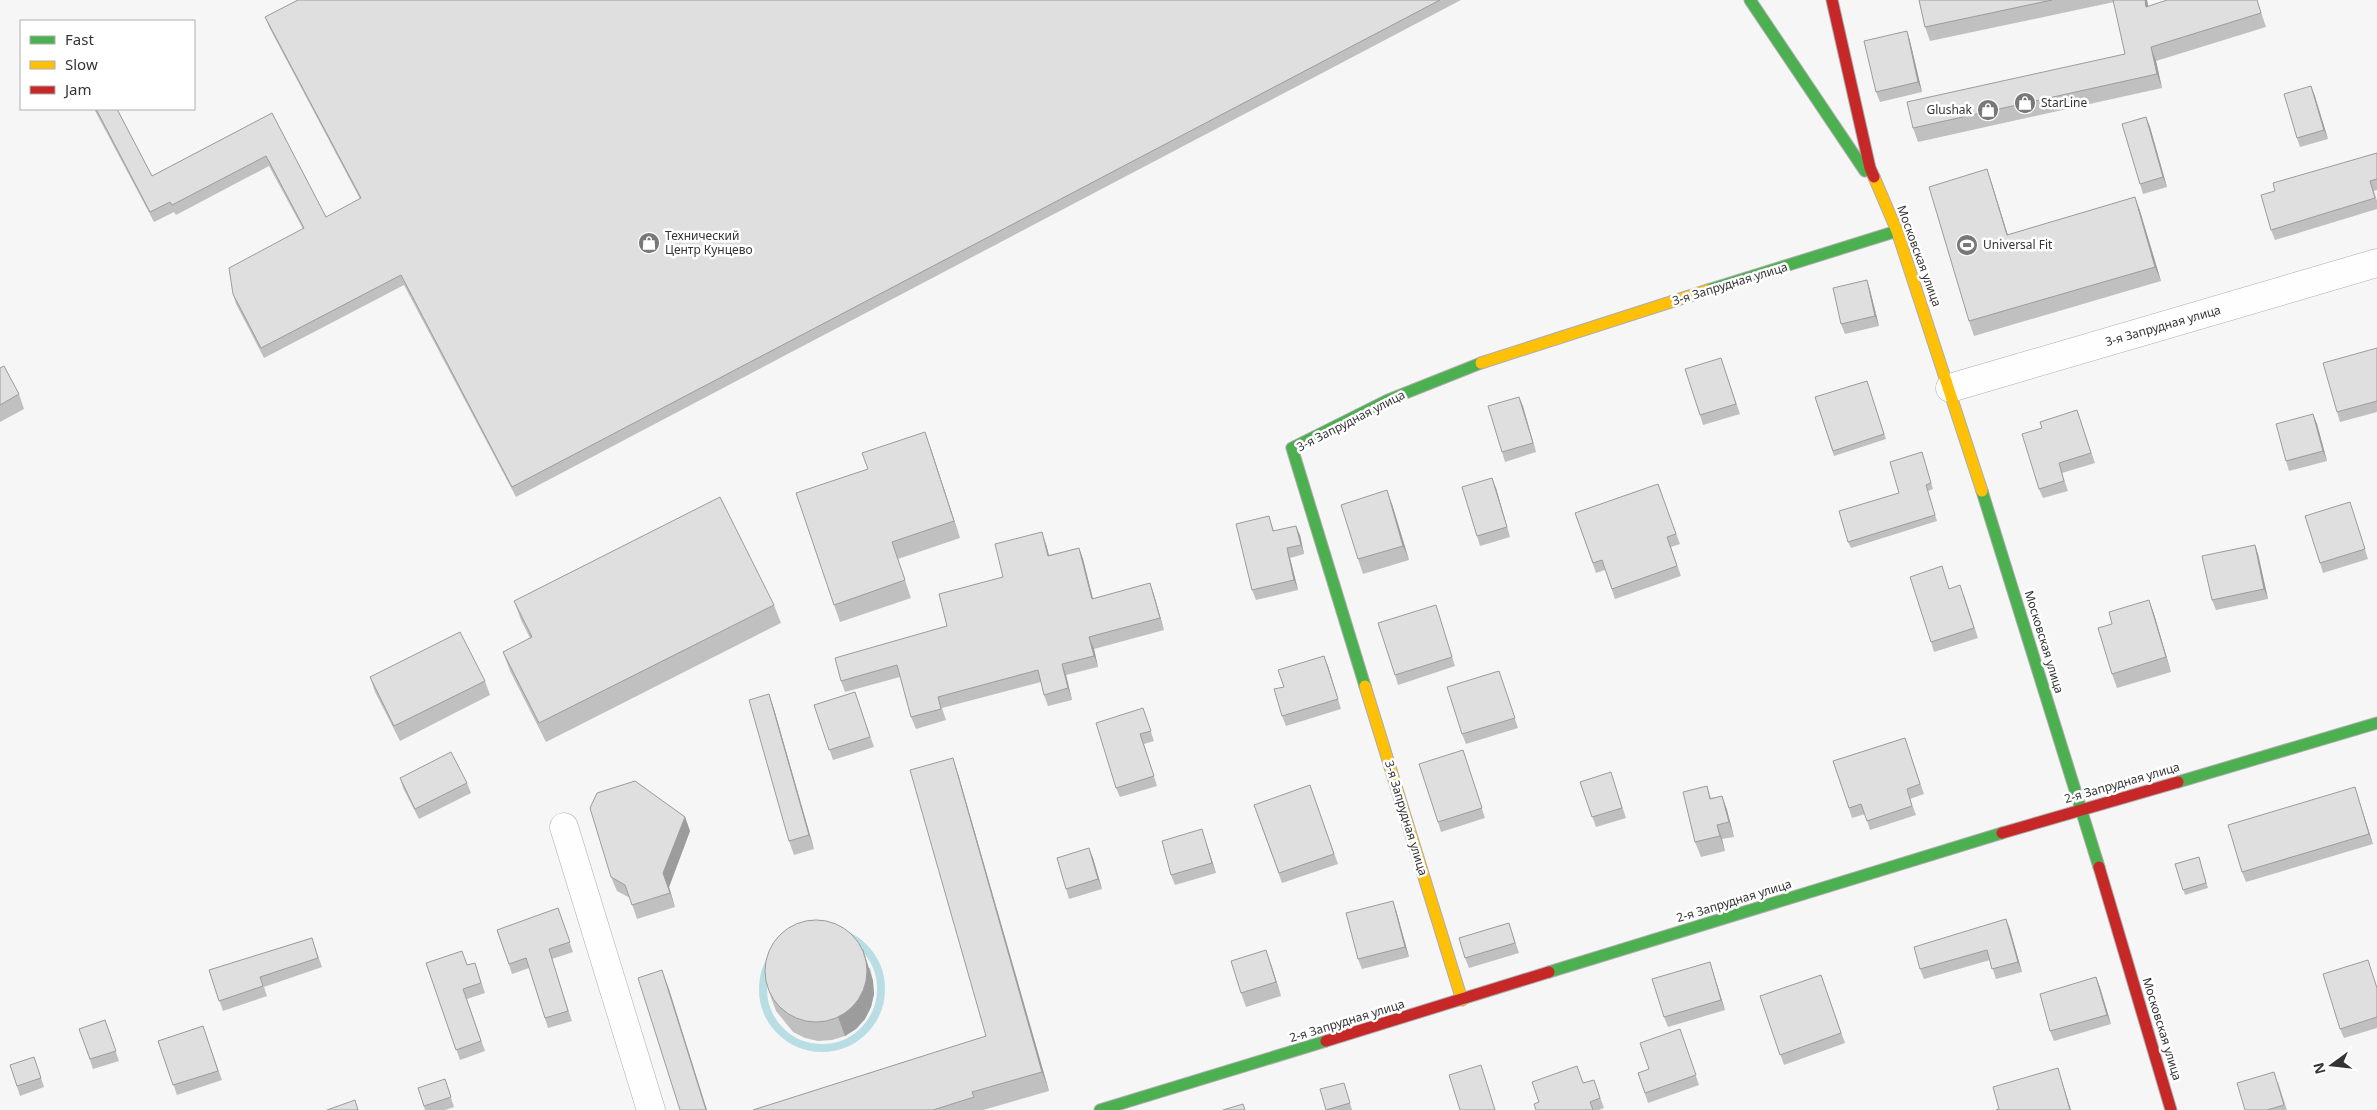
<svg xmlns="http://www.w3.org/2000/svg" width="2377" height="1110" viewBox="0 0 2377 1110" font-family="'Noto Sans',sans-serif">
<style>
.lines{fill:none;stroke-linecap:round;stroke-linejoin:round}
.stream{stroke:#b8dee3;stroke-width:8}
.street-casing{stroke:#adadae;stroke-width:29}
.fast-casing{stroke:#adadae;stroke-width:13}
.slow-casing{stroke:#adadae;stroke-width:13}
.jam-casing{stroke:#adadae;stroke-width:13}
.street{stroke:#fefefe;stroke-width:28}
.fast{stroke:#4caf50;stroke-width:11}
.slow{stroke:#ffc107;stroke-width:11}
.jam{stroke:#c62828;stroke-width:11}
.wall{fill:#c0c0c0}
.shaded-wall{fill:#9c9c9c}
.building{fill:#dfdfdf;stroke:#9c9c9c}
.labels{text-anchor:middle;stroke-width:5;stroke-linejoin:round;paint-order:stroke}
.poi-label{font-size:12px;fill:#343435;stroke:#fff;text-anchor:start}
.street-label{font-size:12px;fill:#343435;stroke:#fff}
</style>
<rect width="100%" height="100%" fill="#f6f6f7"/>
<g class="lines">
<path class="stream" d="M763 989a59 59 0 1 1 118 0a59 59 0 1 1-118 0Z"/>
<g class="street-casing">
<path id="street" d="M 1950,388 L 2377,263
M 564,827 L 651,1110"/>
</g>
<g class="fast-casing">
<path id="fast" d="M 1750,0 L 1865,171
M 1708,290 L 1897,231
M 1982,491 L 2099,867
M 1365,686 L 1292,448 L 1388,400 L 1481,363
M 2178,782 L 2377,723
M 1549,972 L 2002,833
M 1100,1110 L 1326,1041"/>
</g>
<g class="slow-casing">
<path id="slow" d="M 1874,177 L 1897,231 L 1982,491
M 1481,363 L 1708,290
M 1365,686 L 1462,1000"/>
</g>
<g class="jam-casing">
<path id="jam" d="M 1832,0 L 1870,168 L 1874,177
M 2002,833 L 2178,782
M 2099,867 L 2171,1110
M 1326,1041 L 1549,972"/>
</g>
<use href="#street" class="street"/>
<use href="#fast" class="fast"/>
<use href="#slow" class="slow"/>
<use href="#jam" class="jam"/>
</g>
<path class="wall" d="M 298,0 L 1461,0 L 516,497 L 404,285 L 264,358 L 236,304 L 233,294 L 303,229 L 269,166 L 176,215 L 174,212 L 154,222 L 94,109 L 117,109 L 152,176 L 272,113 L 326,217 L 360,199 L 269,27 L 265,17 Z
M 1919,0 L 2147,0 L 2148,6 L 2257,0 L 2266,27 L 2156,61 L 2162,88 L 1918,142 L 1913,128 L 2125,54 L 2114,2 L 1930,41 L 1925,27 Z
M 1907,31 L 1910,41 L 1922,92 L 1880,102 L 1876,92 Z
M 2311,86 L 2328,139 L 2300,147 L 2297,138 Z
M 2146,117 L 2150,127 L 2167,187 L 2143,194 L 2140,184 Z
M 2377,153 L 2377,190 L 2374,191 L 2377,201 L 2377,209 L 2275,240 L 2271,230 L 2275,191 Z
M 1987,169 L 1992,184 L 2008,235 L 2135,197 L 2140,211 L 2161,281 L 1974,336 L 1969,321 Z
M 1867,280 L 1870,290 L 1879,326 L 1845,334 L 1841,324 Z
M 2377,348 L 2377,412 L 2340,422 L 2337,412 Z
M 1721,358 L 1740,414 L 1703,425 L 1700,415 Z
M 0,368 L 19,394 L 24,409 L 0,422 Z
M 1867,381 L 1886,439 L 1834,456 L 1815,397 Z
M 1519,397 L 1536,452 L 1505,462 L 1502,452 Z
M 2077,410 L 2095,463 L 2062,473 L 2068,491 L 2043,498 L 2039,489 L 2042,428 Z
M 2313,414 L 2317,424 L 2327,461 L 2289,471 L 2286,461 Z
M 931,449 L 960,538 L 898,559 L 911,598 L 840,622 L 834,605 Z
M 1924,459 L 1933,489 L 1928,491 L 1937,521 L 1851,548 L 1848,542 L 1899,493 Z
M 1658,484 L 1680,544 L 1671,547 L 1681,576 L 1615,599 L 1605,570 L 1596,573 L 1575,513 Z
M 1496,488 L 1510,537 L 1480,546 L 1477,536 Z
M 1392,504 L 1409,560 L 1363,574 L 1358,559 Z
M 2353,512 L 2368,559 L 2323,573 L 2320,563 Z
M 1269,516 L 1274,531 L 1300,535 L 1304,554 L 1290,558 L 1298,590 L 1256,600 L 1252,590 Z
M 1046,544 L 1049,555 L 1079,548 L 1083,559 L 1093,599 L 1150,583 L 1154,595 L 1164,630 L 1094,649 L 1098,667 L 1066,675 L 1072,700 L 1048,706 L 1044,695 L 1041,682 L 942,708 L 946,720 L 916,729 L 911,717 L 900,677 L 845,692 L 841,681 L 947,626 L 1003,577 Z
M 2255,545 L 2258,554 L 2268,599 L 2216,610 L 2212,600 Z
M 1942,566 L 1949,589 L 1964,595 L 1978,638 L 1934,652 L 1931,642 Z
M 2149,600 L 2154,614 L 2171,672 L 2117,688 L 2112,674 L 2112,624 Z
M 514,601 L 774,605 L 781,623 L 546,742 L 510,671 L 503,652 L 530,638 L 521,620 Z
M 1439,615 L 1455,666 L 1398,685 L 1395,675 Z
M 1328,666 L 1341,709 L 1286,726 L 1282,716 L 1284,687 Z
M 1499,671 L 1518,728 L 1466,744 L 1462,734 Z
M 370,677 L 485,681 L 490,695 L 400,741 L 375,692 Z
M 855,692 L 874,747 L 833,760 L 814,705 Z
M 769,694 L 774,709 L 814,849 L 794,855 L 789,841 Z
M 1143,708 L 1154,741 L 1144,744 L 1157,786 L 1120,797 L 1116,788 Z
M 1905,738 L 1924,794 L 1910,799 L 1916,815 L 1870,830 L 1865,814 L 1852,818 L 1833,761 Z
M 1463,750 L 1485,818 L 1441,832 L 1438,822 Z
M 953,758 L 959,777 L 1049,1091 L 983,1110 L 753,1110 L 986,1036 Z
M 400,778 L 467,783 L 471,793 L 419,819 L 403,788 Z
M 1580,782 L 1614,782 L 1626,818 L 1596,827 Z
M 1310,785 L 1338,864 L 1282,883 L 1254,805 Z
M 1707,786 L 1711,798 L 1722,796 L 1727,810 L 1734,837 L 1722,839 L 1725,851 L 1701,857 L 1695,842 Z
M 2355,787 L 2373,844 L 2246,882 L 2242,872 Z
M 685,817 L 690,831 L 669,887 L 675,907 L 637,919 L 630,898 L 617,891 L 611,877 Z
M 1205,839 L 1216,873 L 1175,885 L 1171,875 Z
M 2199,857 L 2208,888 L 2185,895 L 2175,864 Z
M 1093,858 L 1102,889 L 1069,899 L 1066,889 Z
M 558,908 L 573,952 L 552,959 L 572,1021 L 548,1028 L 529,968 L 512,974 L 497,930 Z
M 1396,910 L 1409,957 L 1362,969 L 1358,959 Z
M 2006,919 L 2022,972 L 1996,979 L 1990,960 L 1924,979 L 1920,969 Z
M 1509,923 L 1519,953 L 1469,968 L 1465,958 Z
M 312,938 L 322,967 L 264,987 L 267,996 L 223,1011 L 209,970 Z
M 1710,962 L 1725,1010 L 1668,1027 L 1664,1017 Z
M 426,963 L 467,965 L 475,963 L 485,993 L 467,999 L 485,1051 L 460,1060 Z
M 1271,964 L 1281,996 L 1246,1007 L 1241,993 Z
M 870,968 L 873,981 L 874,994 L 871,1007 L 865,1019 L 856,1029 L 845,1036 L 832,1040 L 818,1041 L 805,1038 L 793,1032 L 776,1011 L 769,992 Z
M 1821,975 L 1845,1043 L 1784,1065 L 1760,996 Z
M 2096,977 L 2111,1024 L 2054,1041 L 2050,1031 Z
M 2377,987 L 2377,1028 L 2344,1038 L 2340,1029 Z
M 105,1020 L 119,1061 L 93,1069 L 79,1029 Z
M 203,1026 L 222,1080 L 177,1095 L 158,1041 Z
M 1680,1029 L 1699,1085 L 1648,1103 L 1638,1073 L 1649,1069 Z
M 34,1057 L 44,1087 L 20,1096 L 10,1065 Z
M 445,1079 L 454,1107 L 445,1110 L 425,1110 L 418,1088 Z
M 1594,1080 L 1604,1108 L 1599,1110 L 1536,1110 L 1583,1083 Z
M 2278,1082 L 2287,1110 L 2245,1110 Z
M 1344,1083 L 1352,1110 L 1326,1110 Z"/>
<path class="shaded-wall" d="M 2145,0 L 2147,0 L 2151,21 L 2146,7 Z
M 1907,31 L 1910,41 L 1922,92 L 1918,82 Z
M 2151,47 L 2156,61 L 2162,88 L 2157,74 Z
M 2311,86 L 2315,96 L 2328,139 L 2324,130 Z
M 2146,117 L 2150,127 L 2167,187 L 2163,177 Z
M 1987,169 L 1992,184 L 2012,249 L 2007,235 Z
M 2135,197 L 2140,211 L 2161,281 L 2155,267 Z
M 1867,280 L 1870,290 L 1879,326 L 1875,316 Z
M 1519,397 L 1523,406 L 1536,452 L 1533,443 Z
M 2313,414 L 2317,424 L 2327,461 L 2323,451 Z
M 925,432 L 931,449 L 960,538 L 954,521 Z
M 1492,478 L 1496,488 L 1510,537 L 1507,527 Z
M 1387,490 L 1392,504 L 1409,560 L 1403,546 Z
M 1296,526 L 1300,535 L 1304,554 L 1301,545 Z
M 1042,532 L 1046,544 L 1052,567 L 1048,556 Z
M 2255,545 L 2258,554 L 2268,599 L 2264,589 Z
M 1079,548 L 1083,559 L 1096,611 L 1092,599 Z
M 1287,548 L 1290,558 L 1298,590 L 1294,580 Z
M 1150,583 L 1154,595 L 1164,630 L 1160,618 Z
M 2149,600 L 2154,614 L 2171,672 L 2166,657 Z
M 1089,637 L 1094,649 L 1098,667 L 1094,656 Z
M 1324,656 L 1328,666 L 1341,709 L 1338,699 Z
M 1062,664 L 1066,675 L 1072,700 L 1068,688 Z
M 769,694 L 774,709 L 814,849 L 809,835 Z
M 953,758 L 959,777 L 1049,1091 L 1042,1072 Z
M 2355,787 L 2358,797 L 2373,844 L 2369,834 Z
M 1722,796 L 1727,810 L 1734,837 L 1729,822 Z
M 685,817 L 690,831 L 669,887 L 675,907 L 663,873 Z
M 1717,825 L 1722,839 L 1725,851 L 1720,836 Z
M 1202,829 L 1205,839 L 1216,873 L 1212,863 Z
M 1089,848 L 1093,858 L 1102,889 L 1098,879 Z
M 1393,901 L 1396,910 L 1409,957 L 1405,947 Z
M 2006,919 L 2010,929 L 2022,972 L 2018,962 Z
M 863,949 L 873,981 L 874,994 L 871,1007 L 865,1019 L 856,1029 L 845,1036 L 838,1017 Z
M 1266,950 L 1271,964 L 1281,996 L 1276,982 Z
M 1710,962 L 1713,972 L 1725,1010 L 1721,1000 Z
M 662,970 L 669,989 L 707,1110 L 706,1110 Z
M 2096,977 L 2100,987 L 2111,1024 L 2107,1015 Z
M 2058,1068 L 2061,1078 L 2071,1110 L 2070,1110 Z"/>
<path class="building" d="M 298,0 L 1440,0 L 512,487 L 401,275 L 261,348 L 233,294 L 229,268 L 304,228 L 266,156 L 172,205 L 170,202 L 150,212 L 96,109 L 117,109 L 152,176 L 272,113 L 326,217 L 361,198 L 265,17 Z
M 1919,0 L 2052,0 L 1925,27 Z
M 2113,0 L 2145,0 L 2146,7 L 2167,0 L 2257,0 L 2261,13 L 2151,47 L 2157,74 L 1913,128 L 1907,102 L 2125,54 Z
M 1907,31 L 1918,82 L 1876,92 L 1864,41 Z
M 2311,86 L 2324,130 L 2297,138 L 2284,94 Z
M 2146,117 L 2163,177 L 2140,184 L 2122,124 Z
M 2377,153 L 2377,179 L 2370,181 L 2375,198 L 2271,230 L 2261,195 L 2275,191 L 2273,183 Z
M 1987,169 L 2007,235 L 2135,197 L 2155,267 L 1969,321 L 1929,187 Z
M 1867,280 L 1875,316 L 1841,324 L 1833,288 Z
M 2377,348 L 2377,401 L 2337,412 L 2323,363 Z
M 1721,358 L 1736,404 L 1700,415 L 1685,369 Z
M 4,366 L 19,394 L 0,405 L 0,368 Z
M 1867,381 L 1884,434 L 1833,451 L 1815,397 Z
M 1519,397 L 1533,443 L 1502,452 L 1488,406 Z
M 2077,410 L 2091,453 L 2059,463 L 2064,481 L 2039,489 L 2022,434 L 2042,428 L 2040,422 Z
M 2313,414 L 2323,451 L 2286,461 L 2276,424 Z
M 925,432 L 954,521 L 892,542 L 905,580 L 834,605 L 796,493 L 868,469 L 862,453 Z
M 1922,452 L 1931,483 L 1926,485 L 1935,515 L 1848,542 L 1839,511 L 1899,493 L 1890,462 Z
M 1492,478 L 1507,527 L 1477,536 L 1462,487 Z
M 1658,484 L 1676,534 L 1667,537 L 1677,566 L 1612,589 L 1602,560 L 1593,563 L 1575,513 Z
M 1387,490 L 1403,546 L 1358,559 L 1341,505 Z
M 720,497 L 774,605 L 539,723 L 503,652 L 532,637 L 514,601 Z
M 2350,502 L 2365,549 L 2320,563 L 2305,516 Z
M 1269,516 L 1273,531 L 1296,526 L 1301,545 L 1287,548 L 1294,580 L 1252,590 L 1236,524 Z
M 1042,532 L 1048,556 L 1079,548 L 1092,599 L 1150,583 L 1160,618 L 1089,637 L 1094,656 L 1062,664 L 1068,688 L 1044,695 L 1038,670 L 938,697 L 941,709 L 911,717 L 897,665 L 841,681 L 835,658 L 947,626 L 939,594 L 1003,577 L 995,544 Z
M 2255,545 L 2264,589 L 2212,600 L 2202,556 Z
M 1942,566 L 1949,589 L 1960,585 L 1974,628 L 1931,642 L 1910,577 Z
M 2149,600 L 2166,657 L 2112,674 L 2098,628 L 2112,624 L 2109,612 Z
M 1436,605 L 1452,657 L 1395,675 L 1378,623 Z
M 460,632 L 485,681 L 394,726 L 370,677 Z
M 1324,656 L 1338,699 L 1282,716 L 1274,689 L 1284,687 L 1278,670 Z
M 1499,671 L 1515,718 L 1462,734 L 1447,687 Z
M 855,692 L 870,737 L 829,750 L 814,705 Z
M 769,694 L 809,835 L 789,841 L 749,700 Z
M 1143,708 L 1151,731 L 1140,734 L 1154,776 L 1116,788 L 1096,723 Z
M 1905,738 L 1920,784 L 1907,789 L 1912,806 L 1867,821 L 1861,804 L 1849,808 L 1833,761 Z
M 1463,750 L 1482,808 L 1438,822 L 1419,764 Z
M 451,752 L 467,783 L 415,809 L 400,778 Z
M 953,758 L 1042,1072 L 972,1092 L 974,1097 L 933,1110 L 753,1110 L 986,1036 L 910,770 Z
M 1611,772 L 1622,808 L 1592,817 L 1580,782 Z
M 635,781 L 685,817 L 663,873 L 670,893 L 632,905 L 625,885 L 611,877 L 590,808 L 597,793 Z
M 1310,785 L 1334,854 L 1279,873 L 1254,805 Z
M 1707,786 L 1710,799 L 1722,796 L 1729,822 L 1717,825 L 1720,836 L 1695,842 L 1683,792 Z
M 2355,787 L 2369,834 L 2242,872 L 2228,825 Z
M 1202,829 L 1212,863 L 1171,875 L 1162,841 Z
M 1089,848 L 1098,879 L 1066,889 L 1057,858 Z
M 2199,857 L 2206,883 L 2183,890 L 2175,864 Z
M 1393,901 L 1405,947 L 1358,959 L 1346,913 Z
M 558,908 L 570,942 L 549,949 L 568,1011 L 545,1018 L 526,958 L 509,964 L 497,930 Z
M 2006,919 L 2018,962 L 1992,969 L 1987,950 L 1920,969 L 1914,947 Z
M765 971a51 51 0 1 1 102 0a51 51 0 1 1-102 0Z
M 1509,923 L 1515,943 L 1465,958 L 1459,938 Z
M 312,938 L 318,958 L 260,977 L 263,986 L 219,1001 L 209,970 Z
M 1266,950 L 1276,982 L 1241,993 L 1231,961 Z
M 462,951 L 467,965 L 475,963 L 481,983 L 463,989 L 481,1041 L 456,1050 L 426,963 Z
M 2368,960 L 2377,988 L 2377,1017 L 2340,1029 L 2323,974 Z
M 1710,962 L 1721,1000 L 1664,1017 L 1652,979 Z
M 662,970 L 706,1110 L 680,1110 L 638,978 Z
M 1821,975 L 1841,1033 L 1780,1055 L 1760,996 Z
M 2096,977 L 2107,1015 L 2050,1031 L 2040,994 Z
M 105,1020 L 116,1051 L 90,1059 L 79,1029 Z
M 203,1026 L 218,1071 L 173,1085 L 158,1041 Z
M 1680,1029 L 1696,1075 L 1645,1093 L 1638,1073 L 1649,1069 L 1640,1043 Z
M 34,1057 L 41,1078 L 17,1086 L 10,1065 Z
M 1481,1065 L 1495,1110 L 1460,1110 L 1449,1075 Z
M 1577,1066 L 1583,1083 L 1594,1080 L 1600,1098 L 1590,1102 L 1593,1110 L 1536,1110 L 1534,1104 L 1539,1102 L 1532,1082 Z
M 2058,1068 L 2070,1110 L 1996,1110 L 1999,1109 L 1993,1087 Z
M 2274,1072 L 2284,1105 L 2267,1110 L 2245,1110 L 2237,1083 Z
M 445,1079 L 451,1097 L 424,1106 L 418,1088 Z
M 1344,1083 L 1350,1103 L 1326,1110 L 1320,1089 Z
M 355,1100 L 358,1110 L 327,1110 Z
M 1243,1104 L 1245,1110 L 1223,1110 Z"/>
<defs>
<g id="shop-disc" transform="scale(1.125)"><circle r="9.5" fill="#787879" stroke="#fff"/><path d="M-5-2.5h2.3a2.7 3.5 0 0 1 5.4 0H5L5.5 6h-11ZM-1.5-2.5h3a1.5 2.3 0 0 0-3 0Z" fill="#fff"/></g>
<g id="stadium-disc" transform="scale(1.125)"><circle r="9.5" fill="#787879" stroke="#fff"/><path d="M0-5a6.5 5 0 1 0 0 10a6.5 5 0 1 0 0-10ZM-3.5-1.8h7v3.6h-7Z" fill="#fff"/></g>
</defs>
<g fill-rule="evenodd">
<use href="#shop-disc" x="2025" y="103"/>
<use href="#shop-disc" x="1988" y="110"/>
<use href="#shop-disc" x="649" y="243"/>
<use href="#stadium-disc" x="1967" y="245"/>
</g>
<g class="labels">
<g class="poi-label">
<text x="2041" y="107">StarLine</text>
<text x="1972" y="114" text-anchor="end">Glushak</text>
<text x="665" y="240">Технический<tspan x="665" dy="14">Центр Кунцево</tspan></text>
<text x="1983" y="249">Universal Fit</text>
</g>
<g class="street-label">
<text transform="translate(1919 256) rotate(70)" y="4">Московская улица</text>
<text transform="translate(1730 284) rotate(-17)" y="4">3-я Запрудная улица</text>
<text transform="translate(2163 326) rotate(-16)" y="4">3-я Запрудная улица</text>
<text transform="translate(1351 421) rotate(-27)" y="4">3-я Запрудная улица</text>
<text transform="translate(2044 642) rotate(73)" y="4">Московская улица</text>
<text transform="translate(2122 783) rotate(-16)" y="4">2-я Запрудная улица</text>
<text transform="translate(1406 818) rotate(73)" y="4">3-я Запрудная улица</text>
<text transform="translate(1734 901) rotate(-17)" y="4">2-я Запрудная улица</text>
<text transform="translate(1347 1021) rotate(-17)" y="4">2-я Запрудная улица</text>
<text transform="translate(2162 1029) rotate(73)" y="4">Московская улица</text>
</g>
</g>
<rect x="20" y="20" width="175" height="90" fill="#ffffff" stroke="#aeaeae"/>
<rect x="30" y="36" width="25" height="8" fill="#4caf50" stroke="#aeaeae"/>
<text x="65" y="45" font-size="15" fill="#343435">Fast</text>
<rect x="30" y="61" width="25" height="8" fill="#ffc107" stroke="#aeaeae"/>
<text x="65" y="70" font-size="15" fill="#343435">Slow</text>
<rect x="30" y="86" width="25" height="8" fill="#c62828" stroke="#aeaeae"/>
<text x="65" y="95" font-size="15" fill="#343435">Jam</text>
<g transform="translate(2332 1065) rotate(255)" stroke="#ffffff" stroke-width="4" paint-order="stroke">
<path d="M0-4L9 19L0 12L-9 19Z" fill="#343435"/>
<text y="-8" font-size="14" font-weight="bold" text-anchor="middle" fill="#343435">N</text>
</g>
</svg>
